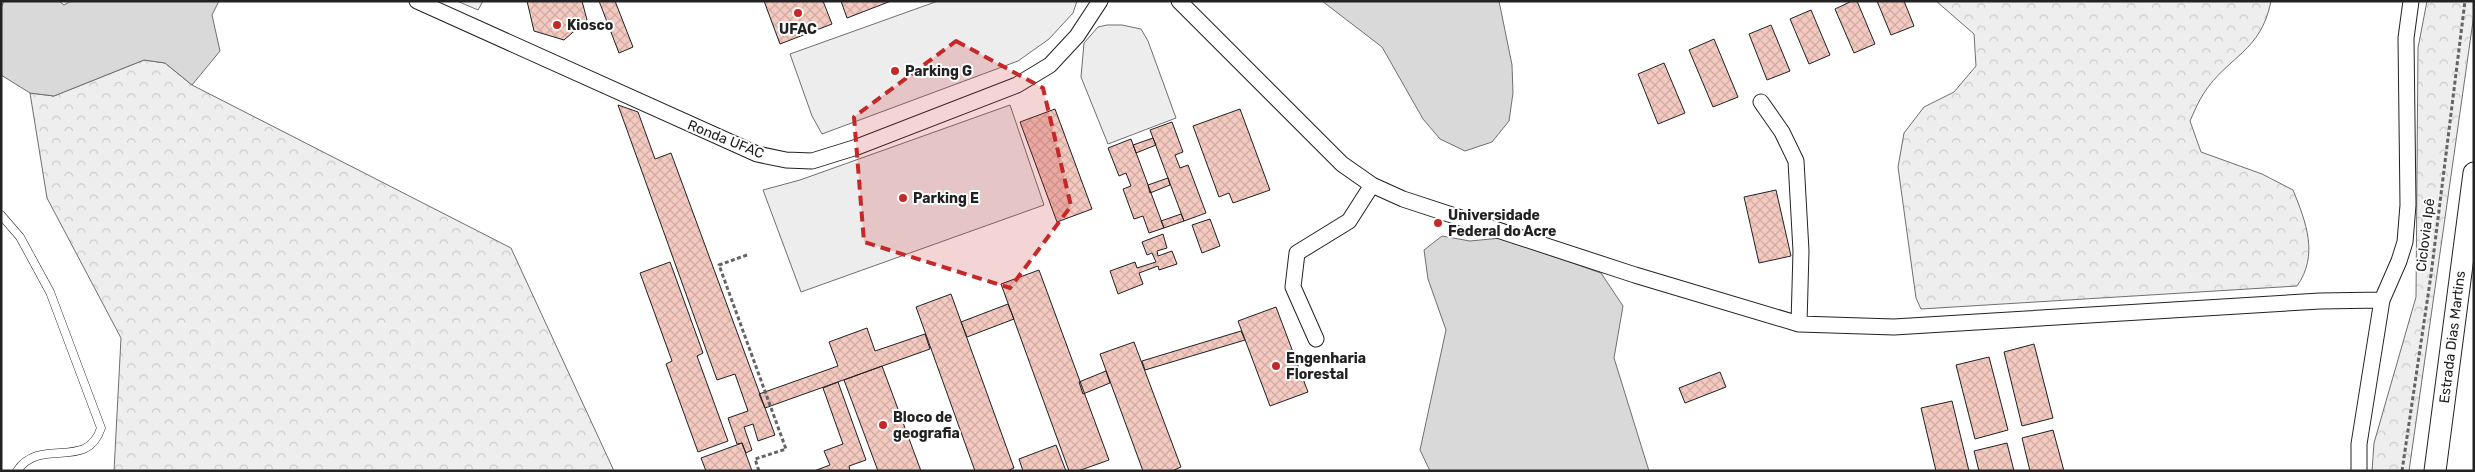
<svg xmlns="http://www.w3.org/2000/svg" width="2475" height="472" viewBox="0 0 2475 472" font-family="Rubik,sans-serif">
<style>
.forest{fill:url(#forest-crowns);stroke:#6f6f6f}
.parking{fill:#ededed;stroke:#6f6f6f}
.water{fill:#d9d9d9;stroke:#6f6f6f}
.building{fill:url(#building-cross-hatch);stroke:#222}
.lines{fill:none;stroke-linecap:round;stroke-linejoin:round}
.lane-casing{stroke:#222;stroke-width:9}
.street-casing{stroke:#222;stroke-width:17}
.secondary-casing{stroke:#222;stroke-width:23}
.path{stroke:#646464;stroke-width:3;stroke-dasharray:4 2.5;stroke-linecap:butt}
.lane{stroke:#fff;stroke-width:8}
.street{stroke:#fff;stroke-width:15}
.secondary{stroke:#fff;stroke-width:21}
.marked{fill:#c62828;fill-opacity:0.2;stroke:#c62828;stroke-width:4;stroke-dasharray:10 6;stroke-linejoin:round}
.poi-dot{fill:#c62828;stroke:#fff;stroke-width:2}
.labels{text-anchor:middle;stroke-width:4;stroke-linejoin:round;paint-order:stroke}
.poi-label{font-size:14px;font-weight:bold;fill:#222;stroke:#fff;text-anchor:start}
.street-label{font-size:14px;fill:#222;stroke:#fff}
</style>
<defs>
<pattern id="forest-crowns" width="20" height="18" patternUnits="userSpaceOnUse" patternTransform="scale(1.25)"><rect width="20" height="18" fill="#eee"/><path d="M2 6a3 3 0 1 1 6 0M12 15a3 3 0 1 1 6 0" fill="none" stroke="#ccc"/></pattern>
<pattern id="building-cross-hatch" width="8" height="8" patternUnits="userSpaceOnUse" patternTransform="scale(1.25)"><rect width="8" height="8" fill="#f3c9c0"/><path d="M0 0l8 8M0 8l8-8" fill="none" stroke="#d0aca5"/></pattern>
</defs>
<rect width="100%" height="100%" fill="#fff"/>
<path class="forest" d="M 1936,1 L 2271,1 C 2261,52 2228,56 2204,93 C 2198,102 2194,112 2190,121 L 2201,152 L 2262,174 L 2293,190 C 2306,222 2319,255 2297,286 L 1921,309 L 1916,298 L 1898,167 L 1904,133 L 1924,107 L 1954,92 L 1976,66 L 1974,34 Z
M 2427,1 L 2474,1 L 2474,14 L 2409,471 L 2372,471 L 2374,443 L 2416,297 L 2418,48 Z
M 144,60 L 165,63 L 192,85 L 511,248 L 614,471 L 114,471 L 121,338 L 47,198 L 30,93 L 54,96 Z"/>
<path class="parking" d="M 457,1 L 483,1 L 478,10 Z
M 938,1 L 1077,1 L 1073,13 L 1049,39 L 1018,61 L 822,134 L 812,116 L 790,54 Z
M 1107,25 L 1122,25 L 1141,29 L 1148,41 L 1176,118 L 1108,144 L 1081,77 L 1084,43 L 1098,27 Z
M 1010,105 L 1044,205 L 801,292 L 763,190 L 800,180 Z"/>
<path class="water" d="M 4,1 L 59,1 L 64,5 L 71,1 L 219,1 L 212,15 L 220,51 L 192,85 L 165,63 L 144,60 L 54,96 L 30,93 L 1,75 L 1,8 Z
M 1322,1 L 1499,1 L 1512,65 L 1513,93 L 1509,121 L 1492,142 L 1465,151 L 1440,139 L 1423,119 L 1382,47 Z
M 1442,236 L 1470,241 L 1501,238 L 1601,273 L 1623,306 L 1614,358 L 1649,471 L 1430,471 L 1420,450 L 1446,330 L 1428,279 L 1424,250 Z"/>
<path class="building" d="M 527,1 L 582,1 L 587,20 L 564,40 L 534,31 Z
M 599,1 L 615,1 L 633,47 L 619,53 Z
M 764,1 L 823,1 L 832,24 L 780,44 Z
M 841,1 L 891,1 L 847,18 Z
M 1852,1 L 1857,1 L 1875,44 L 1854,53 L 1835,9 Z
M 1877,1 L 1904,1 L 1914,26 L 1891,35 Z
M 1811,10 L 1830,55 L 1809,64 L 1790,19 Z
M 1771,25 L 1790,71 L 1767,80 L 1749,34 Z
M 1714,39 L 1738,97 L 1713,107 L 1689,50 Z
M 1664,63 L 1685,113 L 1658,124 L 1638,74 Z
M 618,105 L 638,112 L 655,159 L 671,153 L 775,435 L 758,441 L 753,424 L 744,427 L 752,450 L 746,453 L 742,443 L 737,444 L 728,418 L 748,411 L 735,374 L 717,380 Z
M 1055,109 L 1092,209 L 1057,222 L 1020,122 Z
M 1240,109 L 1270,190 L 1233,203 L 1229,193 L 1219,197 L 1193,126 Z
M 1172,122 L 1183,152 L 1175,155 L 1180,168 L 1188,165 L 1206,213 L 1184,221 L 1150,130 Z
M 1153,138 L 1156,145 L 1136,153 L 1133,145 Z
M 1131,139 L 1164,228 L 1149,233 L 1143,216 L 1134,219 L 1123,189 L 1131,186 L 1126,173 L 1119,176 L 1108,148 Z
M 1168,178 L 1170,185 L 1150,193 L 1148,185 Z
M 1776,190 L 1791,256 L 1759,263 L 1744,197 Z
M 1181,214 L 1184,221 L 1164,228 L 1161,221 Z
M 1210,219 L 1220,246 L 1202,253 L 1192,225 Z
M 1163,234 L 1167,248 L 1157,251 L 1158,256 L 1172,251 L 1177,264 L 1159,270 L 1158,266 L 1139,273 L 1143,284 L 1118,294 L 1110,271 L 1135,262 L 1137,268 L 1156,262 L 1152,253 L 1147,255 L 1142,242 Z
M 670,262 L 703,353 L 697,356 L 728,441 L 698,452 L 666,364 L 672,361 L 640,273 Z
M 1039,270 L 1109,460 L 1078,471 L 1069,471 L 1001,284 Z
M 951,294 L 1014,468 L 1007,471 L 975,471 L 916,307 Z
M 1008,304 L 1014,319 L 967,337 L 961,322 Z
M 1276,307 L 1308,392 L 1270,406 L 1238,321 Z
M 867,328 L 875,351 L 925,334 L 930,349 L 765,408 L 759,394 L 838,366 L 829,342 Z
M 1241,331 L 1245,340 L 1145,370 L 1142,361 Z
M 1134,342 L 1181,467 L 1172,471 L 1143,471 L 1100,354 Z
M 2034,344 L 2053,418 L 2022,426 L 2004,352 Z
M 1989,357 L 2008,430 L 1975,439 L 1956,365 Z
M 882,366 L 921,471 L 878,471 L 844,380 Z
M 1106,371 L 1110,383 L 1083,394 L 1079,382 Z
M 1720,372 L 1726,387 L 1685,403 L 1679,388 Z
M 838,382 L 866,460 L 849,466 L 850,471 L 814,471 L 830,465 L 824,451 L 843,444 L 823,388 Z
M 1952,401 L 1969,471 L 1936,471 L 1921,408 Z
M 2053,430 L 2064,471 L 2030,471 L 2022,438 Z
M 742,443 L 752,471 L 706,471 L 701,458 Z
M 2007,443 L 2014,471 L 1979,471 L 1974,451 Z
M 1056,445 L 1066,471 L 1023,471 L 1019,459 Z"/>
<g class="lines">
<g class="lane-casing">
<path id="lane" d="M 1,215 L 20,237 L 50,292 L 101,428 C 87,472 40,436 17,471"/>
</g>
<g class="street-casing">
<path id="street" d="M 417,1 L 757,154 L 786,160 L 812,161 L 857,147 L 1017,85 L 1050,65 L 1077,36 L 1100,1
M 1179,1 L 1342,164 L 1372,185 L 1403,199 L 1635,275 L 1799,324 L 1894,327 L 2320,301 L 2382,300
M 1761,102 L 1782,132 L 1796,161 L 1801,251 L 1799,324
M 1316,339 L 1293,287 L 1297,253 L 1349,221 L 1372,185
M 2359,471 L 2359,444 L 2382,300 L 2399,261 L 2405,242 L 2408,205 L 2406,38 L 2411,1"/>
</g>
<g class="secondary-casing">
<path id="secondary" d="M 2435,471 L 2474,173"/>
</g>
<path class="path" d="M 747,255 L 719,265 L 786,449 L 755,459 L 759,471
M 2402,471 L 2431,275 L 2465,1"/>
<use href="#lane" class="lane"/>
<use href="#street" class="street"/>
<use href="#secondary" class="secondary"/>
</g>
<path class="marked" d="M 956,41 L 1043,88 L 1071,206 L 1010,288 L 864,242 L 854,117 Z"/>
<g class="poi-dot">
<circle cx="798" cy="13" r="5"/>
<circle cx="557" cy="25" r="5"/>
<circle cx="895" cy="71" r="5"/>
<circle cx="903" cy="198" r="5"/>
<circle cx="1438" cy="223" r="5"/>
<circle cx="1276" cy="366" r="5"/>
<circle cx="883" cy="425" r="5"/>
</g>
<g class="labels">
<g class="poi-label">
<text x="567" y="30">Kiosco</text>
<text x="798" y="34" text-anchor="middle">UFAC</text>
<text x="905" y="76">Parking G</text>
<text x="913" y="203">Parking E</text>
<text x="1448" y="220">Universidade<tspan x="1448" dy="16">Federal do Acre</tspan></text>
<text x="1286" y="363">Engenharia<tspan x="1286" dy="16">Florestal</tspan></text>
<text x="893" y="422">Bloco de<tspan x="893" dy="16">geografia</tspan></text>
</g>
<g class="street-label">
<text transform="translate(726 139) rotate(22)" y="5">Ronda UFAC</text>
<text transform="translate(2425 235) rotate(-83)" y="5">Ciclovia Ipê</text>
<text transform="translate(2452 337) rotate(-83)" y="5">Estrada Dias Martins</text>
</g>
</g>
<rect width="2475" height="472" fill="none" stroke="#222222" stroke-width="5"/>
</svg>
